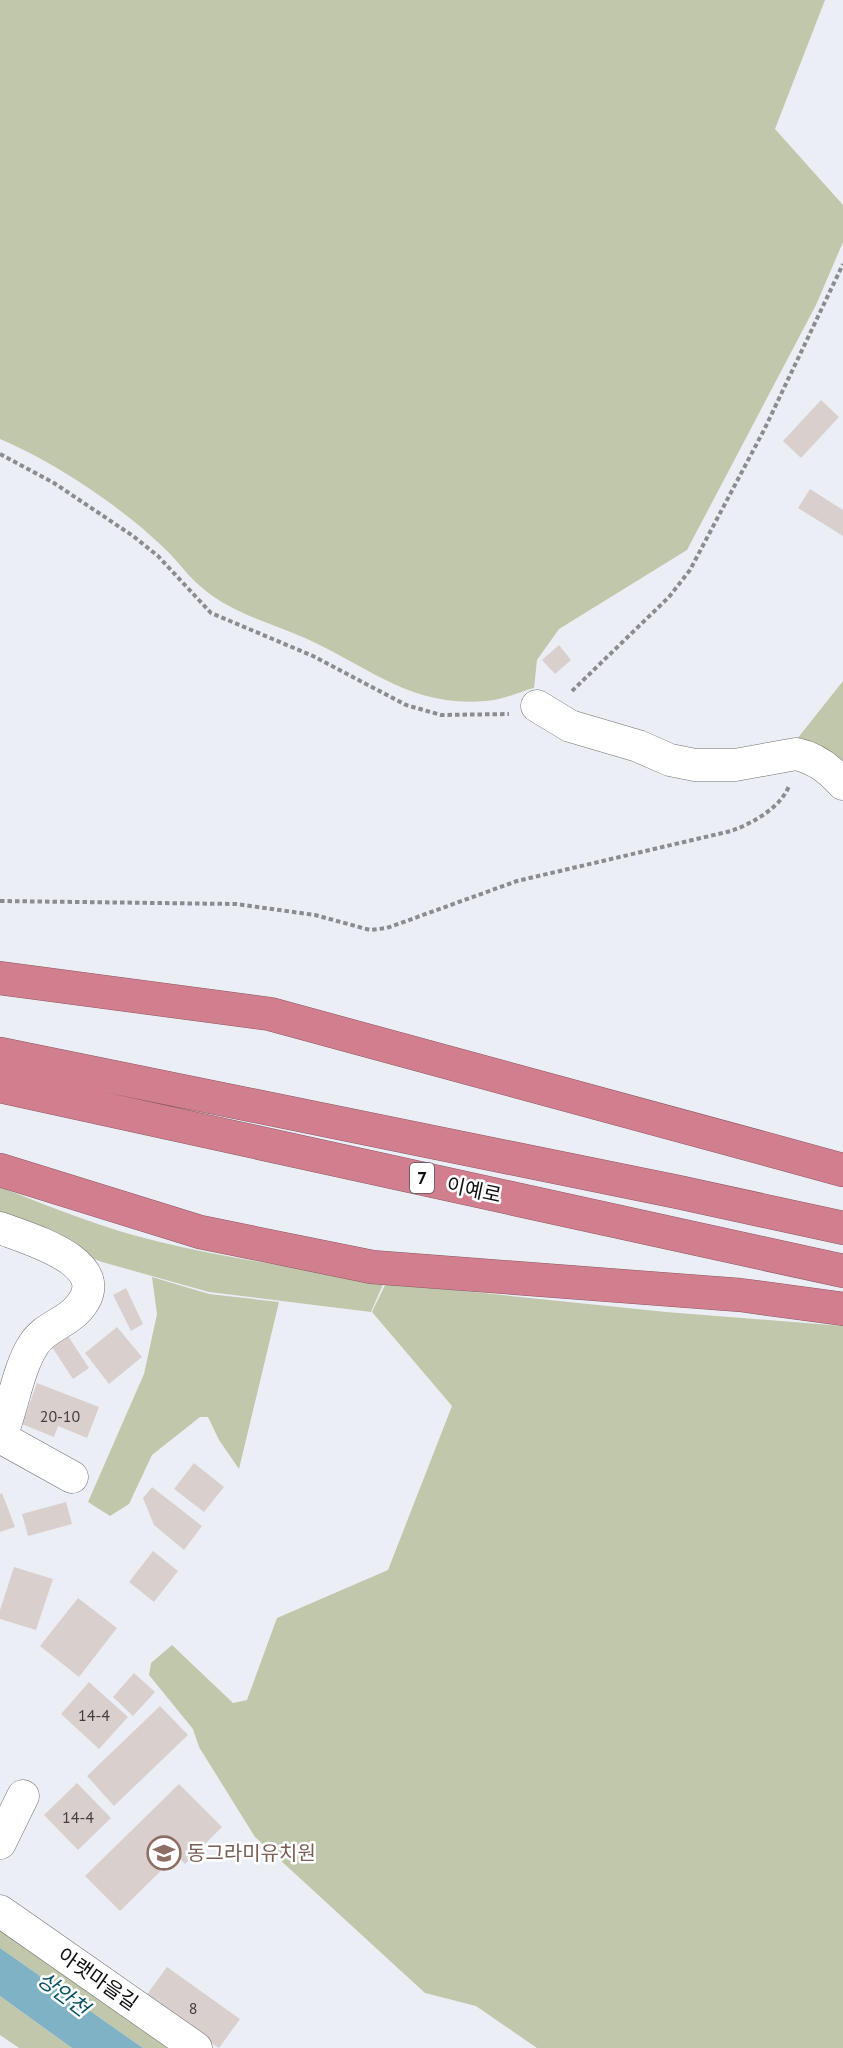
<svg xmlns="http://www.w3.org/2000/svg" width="843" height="2048" viewBox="0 0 843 2048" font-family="'PT Sans','Noto Sans KR',sans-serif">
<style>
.green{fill:#c1c7aa}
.water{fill:#7fb2c4}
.building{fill:#d9cfcd}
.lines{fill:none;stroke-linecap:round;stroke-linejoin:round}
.minor-casing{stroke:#6e7076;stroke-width:33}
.highway-casing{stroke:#8c5763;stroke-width:34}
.path{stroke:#8b8c92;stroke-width:4;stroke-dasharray:4.5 3;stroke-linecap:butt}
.minor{stroke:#fff;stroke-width:32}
.highway{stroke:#d17f8f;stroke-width:33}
.labels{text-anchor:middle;stroke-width:5;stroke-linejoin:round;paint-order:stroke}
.number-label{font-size:16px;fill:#403e3f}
.shield{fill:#fff;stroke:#565658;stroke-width:1.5}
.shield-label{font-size:18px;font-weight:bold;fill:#0d0d10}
.street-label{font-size:20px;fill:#0d0d10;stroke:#fff}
.education-label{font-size:20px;fill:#785e54;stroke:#fff;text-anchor:start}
.water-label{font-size:21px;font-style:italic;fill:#085265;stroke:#fff}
</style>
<rect width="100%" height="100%" fill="#eceef6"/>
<path class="green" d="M 0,0 L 825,0 L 775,129 L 843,205 L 843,242 L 816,305 L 687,550 L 559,629 L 537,660 L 534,688 C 519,692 502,700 486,701 C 411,708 368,666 305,638 C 269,622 230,613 200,586 C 187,575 178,561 166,550 C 125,509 53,461 0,439 Z
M 843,681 L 843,769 L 793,744 Z
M 0,1187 C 53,1208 105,1229 160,1242 C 233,1260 309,1269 384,1282 L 371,1312 L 209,1292 L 102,1262 L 0,1220 Z
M 152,1277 L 209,1294 L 279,1302 L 239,1469 L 219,1440 L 208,1417 L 200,1417 L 152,1455 L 129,1504 L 110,1516 L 88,1502 L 144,1374 L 157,1314 Z
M 386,1283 L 666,1312 L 843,1326 L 843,2048 L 537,2048 L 476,2006 L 425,1993 L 255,1837 L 199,1747 L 193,1729 L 149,1675 L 151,1663 L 172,1645 L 233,1703 L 247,1700 L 277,1618 L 388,1570 L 452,1406 L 372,1312 Z
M 0,1927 L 173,2048 L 143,2048 L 0,1948 Z
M 0,1996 L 72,2048 L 19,2048 L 0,2035 Z"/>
<path class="water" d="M 0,1948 L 143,2048 L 72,2048 L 0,1996 Z"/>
<path class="building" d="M 821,400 L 839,417 L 801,458 L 783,441 Z
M 810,489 L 843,510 L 843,536 L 798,508 Z
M 559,645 L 571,660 L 555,674 L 542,660 Z
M 126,1288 L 143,1324 L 131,1331 L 113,1295 Z
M 117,1327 L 142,1357 L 109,1384 L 85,1353 Z
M 64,1330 L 89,1368 L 73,1379 L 48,1341 Z
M 37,1383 L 99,1407 L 87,1438 L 58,1426 L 54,1437 L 22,1424 Z
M 194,1463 L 224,1487 L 204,1512 L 174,1489 Z
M 152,1487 L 202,1526 L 184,1550 L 154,1525 L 143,1498 Z
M 2,1493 L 15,1527 L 0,1532 L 0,1494 Z
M 66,1502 L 72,1524 L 28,1536 L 22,1514 Z
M 153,1551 L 178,1571 L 154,1602 L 129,1582 Z
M 14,1567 L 53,1579 L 36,1630 L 0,1619 L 0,1610 Z
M 78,1598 L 117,1628 L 79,1677 L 40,1646 Z
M 134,1673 L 155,1692 L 133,1716 L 113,1697 Z
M 89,1682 L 128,1717 L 99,1749 L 61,1714 Z
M 160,1706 L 188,1735 L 114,1806 L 87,1776 Z
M 77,1783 L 111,1818 L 78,1850 L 44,1815 Z
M 179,1784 L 222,1827 L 185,1864 L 177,1855 L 120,1911 L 85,1876 Z
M 167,1967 L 240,2019 L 219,2048 L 145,1997 Z"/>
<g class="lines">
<g class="minor-casing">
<path id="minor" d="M 537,706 L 570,726 L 638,746 L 670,760 L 695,765 L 735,765 L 796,754 C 815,758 830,769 843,784
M 0,1228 C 29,1239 120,1264 77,1310 C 64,1324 45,1327 34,1344 C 18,1367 12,1411 0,1439
M 0,1437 L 72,1477
M 0,1843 L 23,1796
M 0,1911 L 196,2048"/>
</g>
<g class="highway-casing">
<path id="highway" d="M 0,978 L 270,1014 L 843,1170
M 0,1054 L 678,1192 L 843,1228
M 0,1086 L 843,1271
M 0,1170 L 200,1232 L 372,1267 L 740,1295 L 843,1309"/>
</g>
<path class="path" d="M 0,454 L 54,483 L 133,536 L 158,556 L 211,613 L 313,656 L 406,705 L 441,715 L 509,714
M 572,691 L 669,597 L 690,570 L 764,430 L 843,264
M 0,901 L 236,904 L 315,915 L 370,930 L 387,928 L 517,881 L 731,831 C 753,823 780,808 789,786"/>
<use href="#minor" class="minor"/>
<use href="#highway" class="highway"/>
</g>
<defs>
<g id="school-ring" transform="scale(1.725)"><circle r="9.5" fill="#fff" stroke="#8d6e63" stroke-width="1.5"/><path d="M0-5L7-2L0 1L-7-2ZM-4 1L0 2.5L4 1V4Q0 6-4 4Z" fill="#8d6e63"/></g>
</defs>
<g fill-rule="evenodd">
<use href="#school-ring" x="164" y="1853"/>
</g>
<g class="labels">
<g class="number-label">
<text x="60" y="1422">20-10</text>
<text x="94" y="1721">14-4</text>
<text x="78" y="1823">14-4</text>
<text x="193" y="2014">8</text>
</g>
<rect class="shield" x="410" y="1163" width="24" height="30" rx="4.5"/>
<g class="shield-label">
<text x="422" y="1184">7</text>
</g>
<g class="street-label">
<text transform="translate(474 1190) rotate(12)" y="7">이예로</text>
<text transform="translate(98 1979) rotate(35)" y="7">아랫마을길</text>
</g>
<g class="education-label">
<text x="187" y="1860">동그라미유치원</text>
</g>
<g class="water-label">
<text transform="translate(63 1994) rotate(37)" y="7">상안천</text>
</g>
</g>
</svg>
